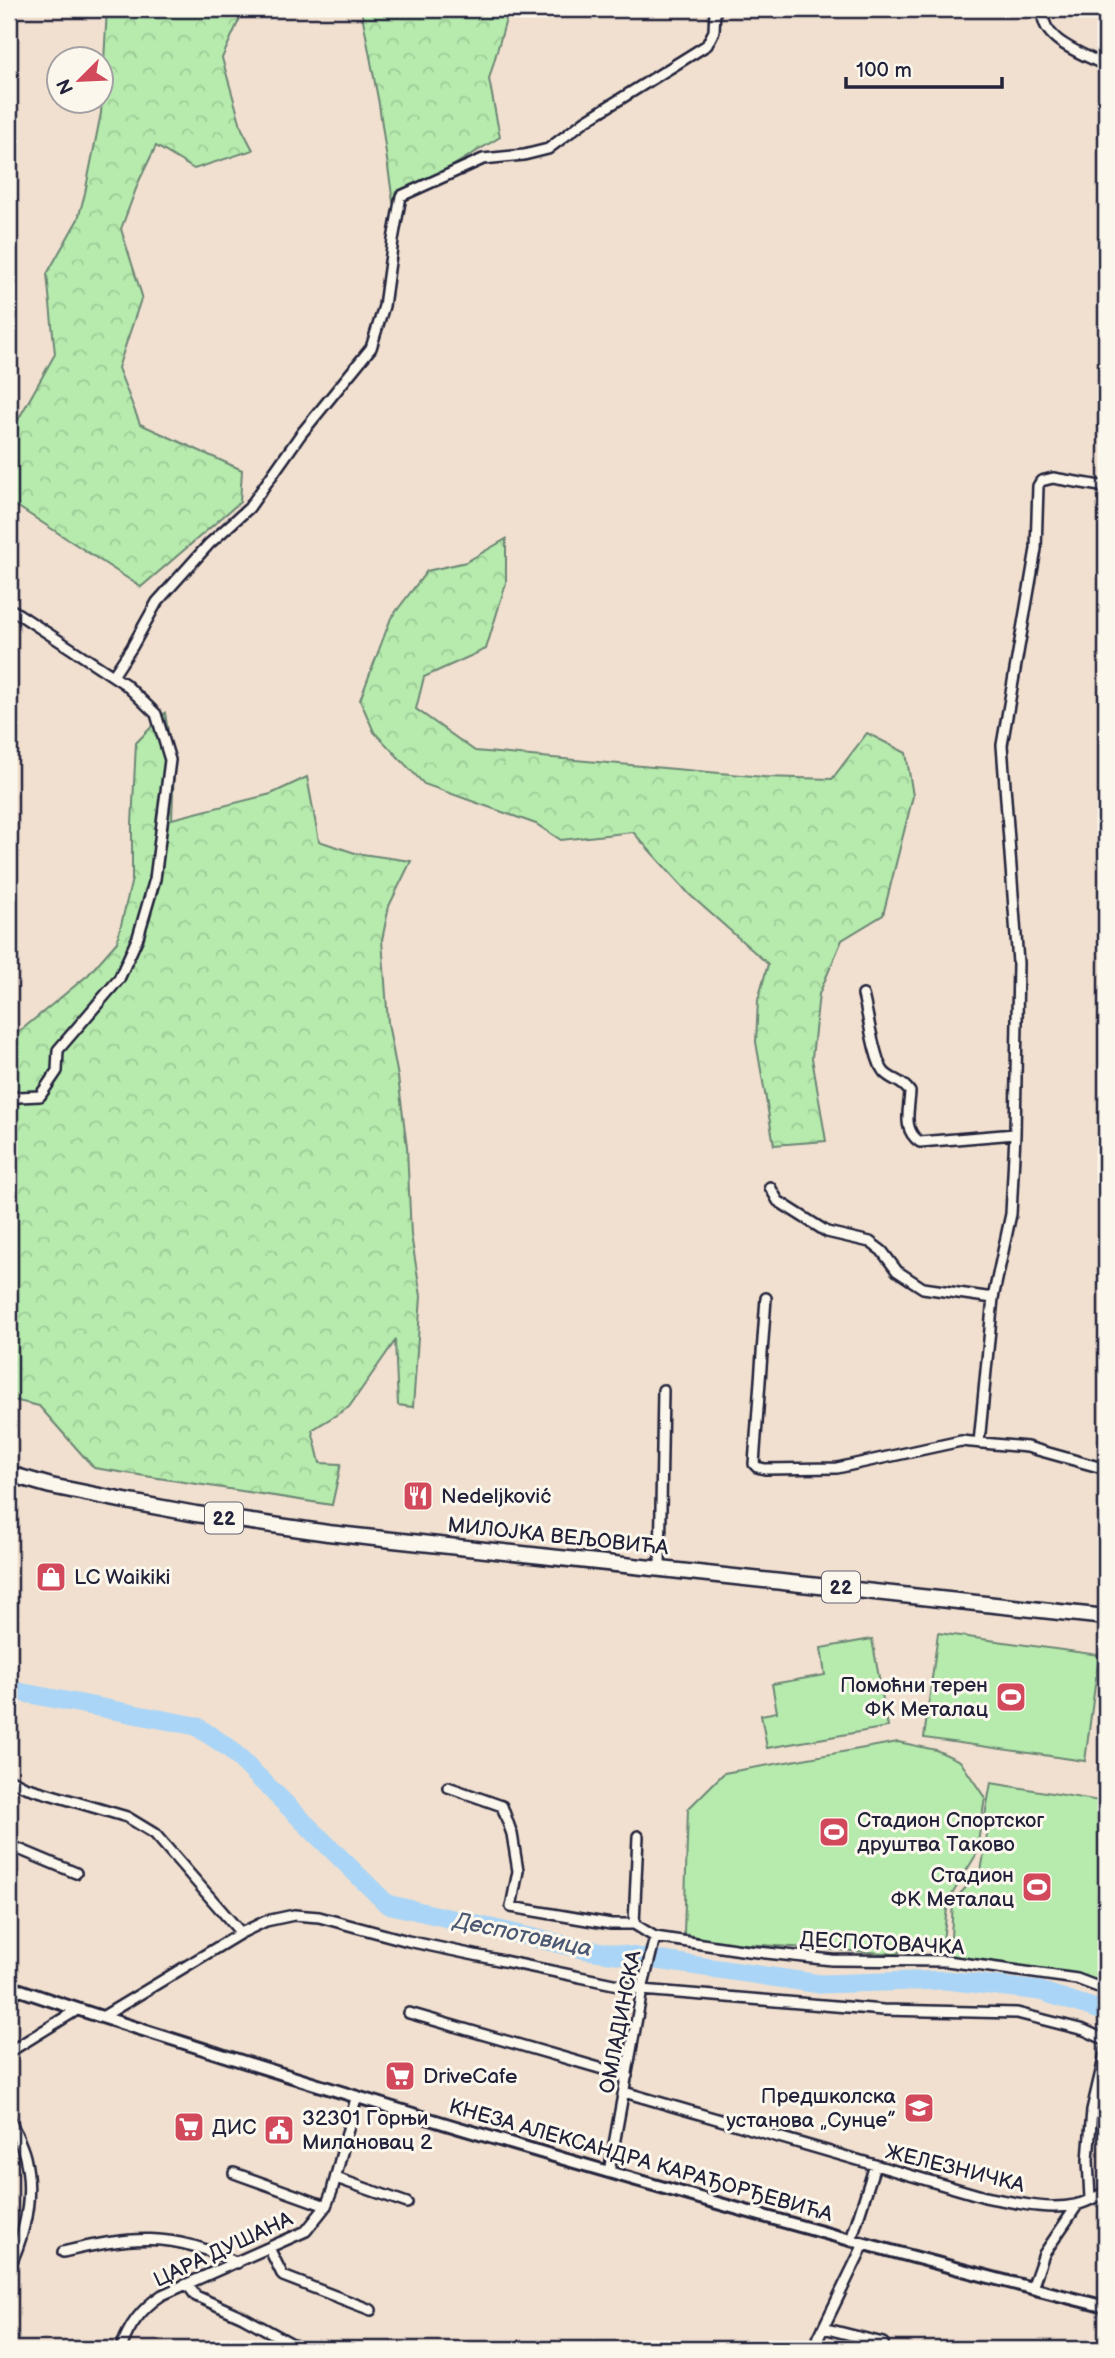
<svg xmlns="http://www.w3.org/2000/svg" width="1115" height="2358" viewBox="0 0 1115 2358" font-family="'Balsamiq Sans',sans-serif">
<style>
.forest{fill:url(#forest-crowns);stroke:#6c8674;stroke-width:2}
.pitch{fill:#b6ebad;stroke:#6c8674;stroke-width:2}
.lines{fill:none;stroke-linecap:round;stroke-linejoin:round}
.river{stroke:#abd5f6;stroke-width:19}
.minor-casing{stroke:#22223b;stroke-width:14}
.tertiary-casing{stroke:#22223b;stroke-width:16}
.primary-casing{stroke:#22223b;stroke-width:19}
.minor{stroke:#fbf7ec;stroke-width:9}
.tertiary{stroke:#fbf7ec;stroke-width:10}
.primary{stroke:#fbf7ec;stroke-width:14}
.labels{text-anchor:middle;stroke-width:6;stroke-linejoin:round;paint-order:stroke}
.shield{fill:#fbf7ec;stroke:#636270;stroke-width:2}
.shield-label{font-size:19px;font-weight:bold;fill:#22223b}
.poi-label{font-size:21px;fill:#22223b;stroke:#fbf7ec;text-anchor:start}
.street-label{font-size:21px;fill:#22223b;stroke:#fbf7ec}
.water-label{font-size:23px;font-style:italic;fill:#4b5873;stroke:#fbf7ec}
</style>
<defs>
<pattern id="forest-crowns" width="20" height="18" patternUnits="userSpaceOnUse" patternTransform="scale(1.75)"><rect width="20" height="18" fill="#b6ebad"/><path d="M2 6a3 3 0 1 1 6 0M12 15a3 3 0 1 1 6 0" fill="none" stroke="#9cc996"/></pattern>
</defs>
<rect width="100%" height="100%" fill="#f1e0cf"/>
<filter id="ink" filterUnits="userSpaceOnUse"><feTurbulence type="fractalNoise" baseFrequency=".0143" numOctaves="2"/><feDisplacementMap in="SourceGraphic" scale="14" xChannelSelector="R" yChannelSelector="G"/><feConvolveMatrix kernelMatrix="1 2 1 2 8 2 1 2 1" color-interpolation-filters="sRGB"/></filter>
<g filter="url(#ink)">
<path class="forest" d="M 107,9 L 244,9 L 222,58 L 242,129 L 253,150 L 194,169 L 156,146 L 139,181 L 121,229 L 142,296 L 118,368 L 140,424 L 242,470 L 240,502 L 141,587 L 9,501 L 9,436 L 55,354 L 47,274 L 78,219 L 85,193 L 101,113 Z
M 361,9 L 509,9 L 489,79 L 500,137 L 393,202 L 379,104 Z
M 506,539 L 506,583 L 486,649 L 424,677 L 416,709 L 475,751 L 764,777 L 832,779 L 867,733 L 906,753 L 913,796 L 883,915 L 842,940 L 819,994 L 812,1058 L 826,1141 L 774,1145 L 756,1042 L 758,1000 L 768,964 L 690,895 L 633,832 L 561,840 L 536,824 L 424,784 L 374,732 L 360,700 L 391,618 L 427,571 L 466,562 Z
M 165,713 L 174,769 L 172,819 L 271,794 L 307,777 L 319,841 L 355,853 L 411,861 L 389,906 L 382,940 L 388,1023 L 398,1077 L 407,1147 L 411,1235 L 421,1296 L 413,1407 L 398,1405 L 395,1341 L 349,1407 L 312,1430 L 320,1463 L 341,1464 L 332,1505 L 94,1468 L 39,1406 L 9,1399 L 9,1040 L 88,975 L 117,942 L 132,879 L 132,824 L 136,743 Z"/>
<path class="pitch" d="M 938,1633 L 1099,1655 L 1085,1761 L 924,1738 Z
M 872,1639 L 888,1727 L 767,1748 L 761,1715 L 777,1712 L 772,1684 L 825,1675 L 821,1648 Z
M 898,1742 L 936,1750 L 960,1761 L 985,1798 L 976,1855 L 948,1901 L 942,1948 L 902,1947 L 898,1954 L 717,1942 L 684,1934 L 688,1809 L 724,1773 Z
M 991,1783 L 1106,1802 L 1106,1981 L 950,1956 L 953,1901 L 981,1872 L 989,1823 L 984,1821 Z"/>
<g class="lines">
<path class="river" d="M 9,1690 L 196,1726 L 229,1748 L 387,1904 L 582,1949 L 820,1984 L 946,1980 L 1040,1991 L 1106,2012"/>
<g class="minor-casing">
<path id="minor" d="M 1043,9 C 1039,41 1083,53 1106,66
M 113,676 L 132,647 L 157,602 L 209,544 L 249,508 L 301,434 L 371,348 L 384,306 L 393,240 L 401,196 L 483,159 L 524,155 L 548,149 L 585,121 L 707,45 L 714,31 L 715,9
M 863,995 C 868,1013 874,1060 884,1072 C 892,1081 901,1079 910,1092 C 909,1111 902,1130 920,1142 L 1015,1134
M 9,1101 L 18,1097 L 40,1096 L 57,1071 L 58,1050 L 119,979 L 138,937 L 155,879 L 170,760 L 156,714 L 125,684 L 14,611
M 770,1187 L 778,1201 L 827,1232 L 870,1242 L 882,1251 L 897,1271 L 923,1288 L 993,1298
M 766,1298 L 754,1464 L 757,1467 L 765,1469 L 837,1468 L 961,1441 L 1027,1447 L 1106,1469
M 979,1443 L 993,1298 L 1011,1214 L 1015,1134 L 1018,963 L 1002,745 L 1036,549 L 1038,486 L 1041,481 L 1053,478 L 1106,487
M 660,1568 L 663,1390
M 9,1779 L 25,1787 L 127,1817 L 155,1834 L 241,1933
M 448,1787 L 502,1806 L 512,1834 L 518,1871 L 511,1907 L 611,1924 L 634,1924 L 655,1937 L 748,1951 L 832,1960 L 947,1961 L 1077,1979 L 1106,1990
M 9,1845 L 76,1873
M 634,1924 L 638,1836
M 409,2013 L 627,2076
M 102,2017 L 241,1933 L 266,1921 L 294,1915 L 319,1917 L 408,1941 L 642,1990 L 883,2010 L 1017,2013 L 1084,2030 L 1106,2040
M 9,2052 L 77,2010
M 624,2092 L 985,2197 C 1013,2202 1046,2211 1075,2205 C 1085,2203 1096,2197 1106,2192
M 9,2117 C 14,2130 22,2144 25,2157 C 34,2195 25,2234 9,2268
M 609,2172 L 642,1990 L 655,1937
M 234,2173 L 326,2206
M 336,2178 L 407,2203
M 1090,2199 L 1088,2160 L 1092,2110 L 1106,2050
M 851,2240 L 875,2165
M 269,2248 L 283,2276 L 371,2310
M 63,2252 C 130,2236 173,2231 237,2263
M 187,2284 L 196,2296 L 243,2317 L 301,2349
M 1032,2288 L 1044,2254 L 1078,2204
M 823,2328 L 883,2343
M 121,2349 C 128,2327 142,2308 162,2295 L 306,2231 L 326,2206 L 332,2191 L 356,2098
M 813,2349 L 864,2244"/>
</g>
<g class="tertiary-casing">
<path id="tertiary" d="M 9,1986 C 79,2011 151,2032 222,2055 C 514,2147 809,2232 1106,2307"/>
</g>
<g class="primary-casing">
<path id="primary" d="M 9,1474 L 51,1486 L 120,1500 L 196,1514 L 328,1533 L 1106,1617"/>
</g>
<use href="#minor" class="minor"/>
<use href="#tertiary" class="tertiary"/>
<use href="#primary" class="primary"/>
</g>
</g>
<defs>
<g id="restaurant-square" transform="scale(1.575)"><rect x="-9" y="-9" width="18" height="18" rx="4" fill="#d1495b" stroke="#fbf7ec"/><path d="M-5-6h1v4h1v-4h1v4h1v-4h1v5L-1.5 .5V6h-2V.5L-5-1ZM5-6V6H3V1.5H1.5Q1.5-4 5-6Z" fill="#fff"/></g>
<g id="shop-square" transform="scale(1.575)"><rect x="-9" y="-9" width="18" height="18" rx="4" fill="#d1495b" stroke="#fbf7ec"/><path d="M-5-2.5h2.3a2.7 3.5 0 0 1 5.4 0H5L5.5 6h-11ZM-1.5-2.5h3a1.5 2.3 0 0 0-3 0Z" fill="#fff"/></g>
<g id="stadium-square" transform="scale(1.575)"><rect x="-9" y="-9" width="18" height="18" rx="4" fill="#d1495b" stroke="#fbf7ec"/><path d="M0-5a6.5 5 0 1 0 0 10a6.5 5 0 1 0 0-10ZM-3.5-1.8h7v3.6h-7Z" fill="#fff"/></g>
<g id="supermarket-square" transform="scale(1.575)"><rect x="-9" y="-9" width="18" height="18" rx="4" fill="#d1495b" stroke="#fbf7ec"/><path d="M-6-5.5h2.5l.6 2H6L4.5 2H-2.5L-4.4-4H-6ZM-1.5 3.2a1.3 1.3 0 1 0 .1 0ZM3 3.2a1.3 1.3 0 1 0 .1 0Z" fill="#fff"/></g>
<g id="school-square" transform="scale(1.575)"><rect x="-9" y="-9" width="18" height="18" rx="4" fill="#d1495b" stroke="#fbf7ec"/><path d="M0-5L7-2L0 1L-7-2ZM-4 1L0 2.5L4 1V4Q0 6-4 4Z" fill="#fff"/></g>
<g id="civic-square" transform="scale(1.575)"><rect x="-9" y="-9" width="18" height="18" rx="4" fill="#d1495b" stroke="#fbf7ec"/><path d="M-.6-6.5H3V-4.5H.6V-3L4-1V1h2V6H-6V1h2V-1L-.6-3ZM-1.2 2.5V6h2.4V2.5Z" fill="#fff"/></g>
</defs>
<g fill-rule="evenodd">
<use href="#restaurant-square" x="418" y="1496"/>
<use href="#shop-square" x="51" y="1577"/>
<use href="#stadium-square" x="1011" y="1697"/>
<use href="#stadium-square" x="834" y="1832"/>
<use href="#stadium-square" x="1037" y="1887"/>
<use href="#supermarket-square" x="400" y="2076"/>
<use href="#school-square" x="919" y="2108"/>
<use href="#supermarket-square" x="189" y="2127"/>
<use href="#civic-square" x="279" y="2130"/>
</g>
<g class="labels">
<g class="shield">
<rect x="205" y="1502.5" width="38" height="31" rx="5"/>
<rect x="822" y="1571.5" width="38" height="31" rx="5"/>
</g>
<g class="shield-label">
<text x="224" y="1525">22</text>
<text x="841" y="1594">22</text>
</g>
<g class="poi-label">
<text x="441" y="1503">Nedeljković</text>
<text x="74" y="1584">LC Waikiki</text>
<text x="988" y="1692" text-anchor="end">Помоћни терен<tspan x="988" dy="24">ФК Металац</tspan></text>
<text x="857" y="1827">Стадион Спортског<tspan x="857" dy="24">друштва Таково</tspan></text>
<text x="1014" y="1882" text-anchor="end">Стадион<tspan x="1014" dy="24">ФК Металац</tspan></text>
<text x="423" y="2083">DriveCafe</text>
<text x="896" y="2103" text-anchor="end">Предшколска<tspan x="896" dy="24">установа „Сунце”</tspan></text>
<text x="302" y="2125">32301 Горњи<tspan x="302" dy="24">Милановац 2</tspan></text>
<text x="212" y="2134">ДИС</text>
</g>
<g class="street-label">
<text transform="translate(558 1536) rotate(6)" y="7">МИЛОЈКА ВЕЉОВИЋА</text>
<text transform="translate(882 1943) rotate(3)" y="7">ДЕСПОТОВАЧКА</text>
<text transform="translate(620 2022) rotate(-79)" y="7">ОМЛАДИНСКА</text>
<text transform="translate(641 2160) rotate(16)" y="7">КНЕЗА АЛЕКСАНДРА КАРАЂОРЂЕВИЋА</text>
<text transform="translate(955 2168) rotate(14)" y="7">ЖЕЛЕЗНИЧКА</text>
<text transform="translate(223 2249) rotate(-25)" y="7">ЦАРА ДУШАНА</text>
</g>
<g class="water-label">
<text transform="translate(523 1934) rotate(12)" y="8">Деспотовица</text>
</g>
</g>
<rect width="1115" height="2358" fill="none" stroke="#fbf7ec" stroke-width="35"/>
<rect x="18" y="18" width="1080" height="2323" fill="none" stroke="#22223b" stroke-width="2.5" filter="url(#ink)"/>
<g transform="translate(80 80) rotate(246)"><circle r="33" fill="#fbf7ec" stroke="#a4a2a5" stroke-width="2"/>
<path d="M0-5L12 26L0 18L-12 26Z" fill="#d1495b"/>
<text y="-10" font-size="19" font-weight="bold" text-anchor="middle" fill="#22223b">N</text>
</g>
<path d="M846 77v10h156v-10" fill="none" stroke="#22223b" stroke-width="3.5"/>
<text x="856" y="77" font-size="21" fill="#22223b" stroke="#fbf7ec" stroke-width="5" paint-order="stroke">100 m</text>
</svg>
